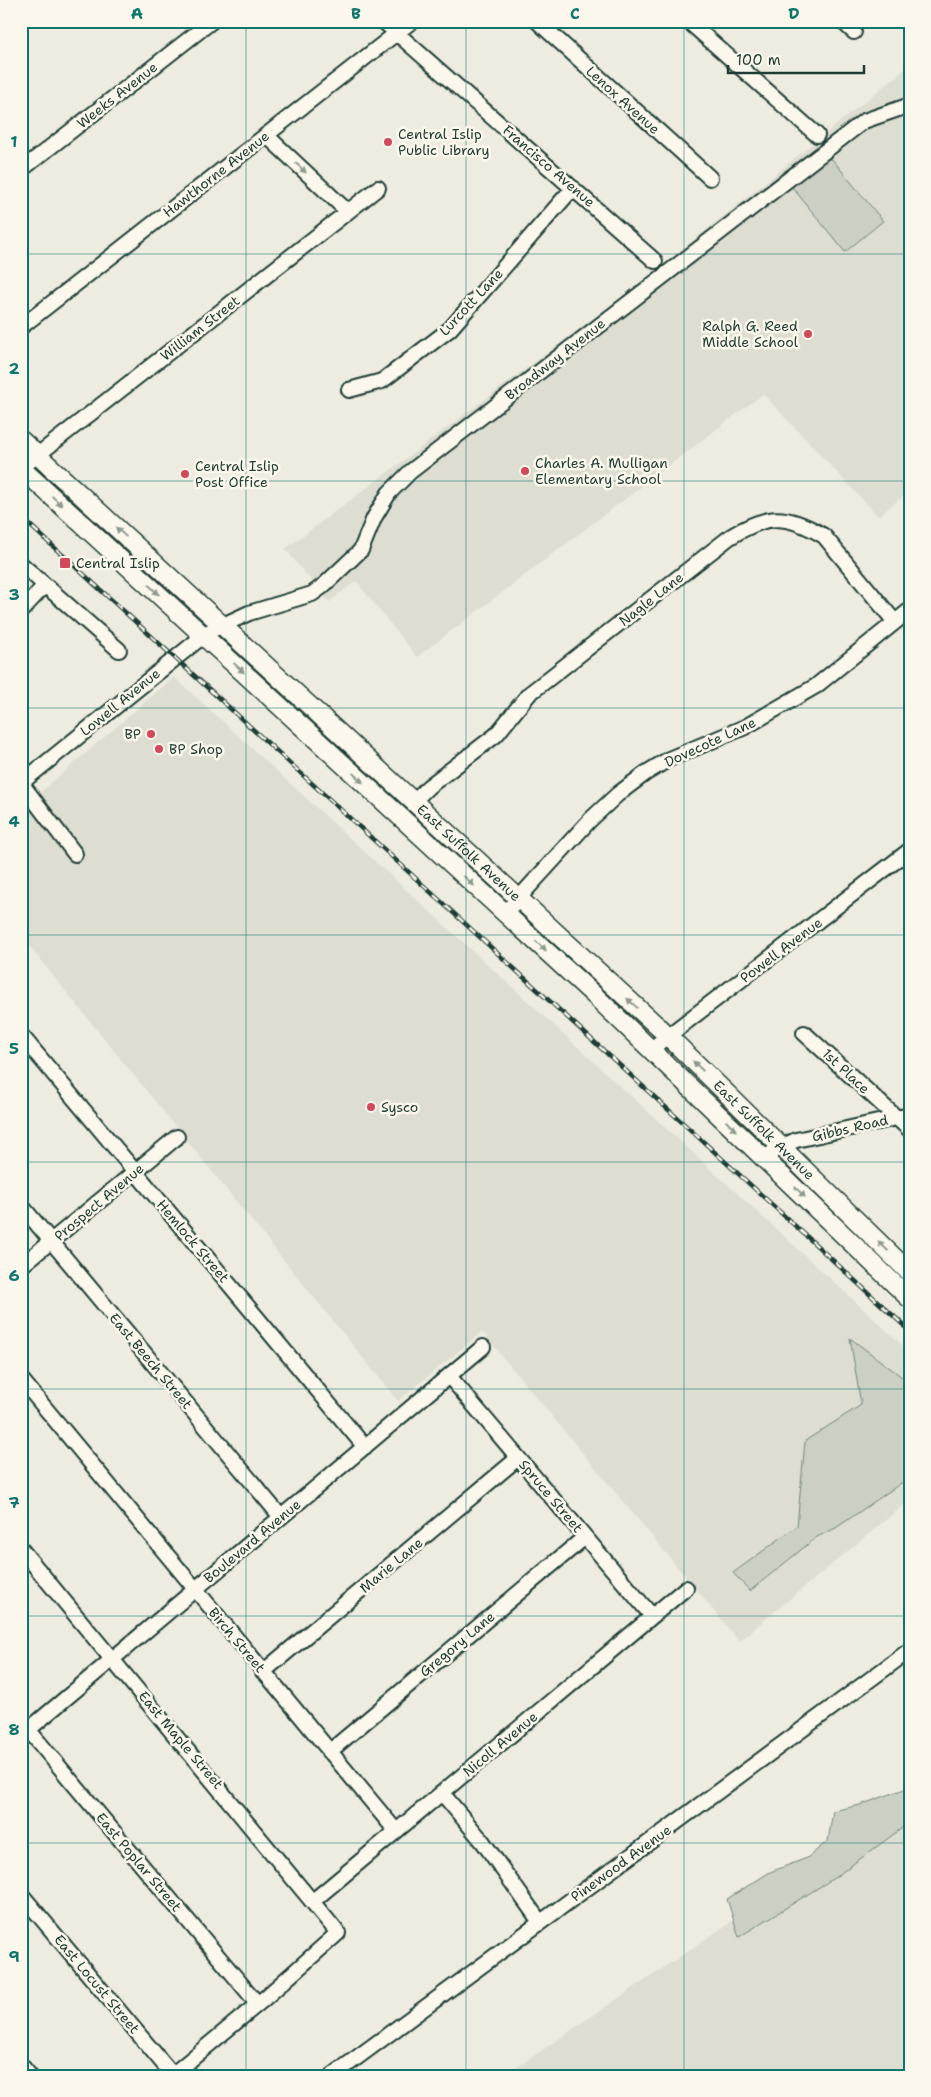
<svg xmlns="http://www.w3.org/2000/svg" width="931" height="2097" viewBox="0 0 931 2097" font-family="'Shantell Sans',sans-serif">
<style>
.built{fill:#ddddd2}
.green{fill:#cbcfc4;stroke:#75867c}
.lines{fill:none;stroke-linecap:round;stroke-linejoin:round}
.minor-casing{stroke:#1f3d34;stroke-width:18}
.major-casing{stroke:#1f3d34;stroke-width:21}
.minor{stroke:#fbf7ec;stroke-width:14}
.major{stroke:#fbf7ec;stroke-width:18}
.rail-casing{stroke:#1f3d34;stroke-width:4.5}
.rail{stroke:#fbf7ec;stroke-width:2.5;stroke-dasharray:8;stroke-linecap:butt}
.oneway{fill:#8d9a90}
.grid{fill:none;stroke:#0f766e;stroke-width:1;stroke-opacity:0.55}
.poi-dot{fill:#d1495b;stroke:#fbf7ec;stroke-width:2}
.labels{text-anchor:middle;stroke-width:5;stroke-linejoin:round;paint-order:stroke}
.street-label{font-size:14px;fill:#1f3d34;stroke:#fbf7ec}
.poi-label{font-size:14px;fill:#1f3d34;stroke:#fbf7ec;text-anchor:start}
.neatline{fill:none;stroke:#0f766e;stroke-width:2}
.grid-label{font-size:16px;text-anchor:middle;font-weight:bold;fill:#0f766e}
</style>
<rect width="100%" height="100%" fill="#eeece1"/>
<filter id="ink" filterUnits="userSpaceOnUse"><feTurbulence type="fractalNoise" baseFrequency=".02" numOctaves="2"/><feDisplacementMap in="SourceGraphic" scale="10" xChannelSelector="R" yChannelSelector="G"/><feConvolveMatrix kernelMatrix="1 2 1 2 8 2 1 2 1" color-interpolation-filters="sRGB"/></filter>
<g filter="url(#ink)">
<path class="built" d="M 910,65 L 910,491 L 878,516 L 763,394 L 417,657 L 356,581 L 329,602 L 285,549 L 651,275 Z
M 174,677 L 910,1352 L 910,1500 L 739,1641 L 482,1332 L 398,1401 L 21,936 L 21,809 Z
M 910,1807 L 910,2076 L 504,2076 L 719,1930 Z"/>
<path class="green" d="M 827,159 L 832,159 L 883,221 L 845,252 L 792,187 Z
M 850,1338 L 910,1383 L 910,1477 L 836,1528 L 817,1537 L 750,1591 L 733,1573 L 797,1526 L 805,1441 L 861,1405 Z
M 910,1787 L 910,1829 L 905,1826 L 834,1878 L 739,1937 L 727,1899 L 770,1872 L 807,1858 L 828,1841 L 833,1811 L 860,1805 Z"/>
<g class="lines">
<g class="minor-casing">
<path id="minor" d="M 383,21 L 655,261
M 537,21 L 710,178
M 688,21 L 817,135
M 842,21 L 854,32
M 266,135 L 347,211
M 21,170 L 212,21
M 21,327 L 412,21
M 349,390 L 382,381 L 450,329 L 573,188
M 21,468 L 378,188
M 21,564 L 119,650
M 21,611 L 45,585
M 21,783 L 208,632 L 249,613 L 312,594 L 323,586 L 361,550 L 374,518 L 389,493 L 410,472 L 864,121 L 910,105
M 21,783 L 75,854
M 413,802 L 428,787 L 496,735 L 529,694 L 730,537 C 767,514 786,513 824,536 L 895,622
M 505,913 L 590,820 L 618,794 L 646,773 L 669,759 L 745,727 L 816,686 L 910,610
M 804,1033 L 910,1130
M 21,1035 L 365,1447
M 651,1049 L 910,850
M 765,1158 L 777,1149 L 796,1140 L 910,1115
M 21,1205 L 281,1517
M 21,1266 L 177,1137
M 449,1376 L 652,1616
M 21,1379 L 396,1831
M 21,1549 L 338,1933 L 265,1998 L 171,2076
M 263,1672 L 518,1458
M 21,1721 L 257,2003
M 21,1736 L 483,1347
M 329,1752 L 585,1537
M 442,1793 L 483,1842 L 540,1922
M 21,1894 L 172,2074
M 313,1901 L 686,1588
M 21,2065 L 30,2076
M 332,2076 L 910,1650"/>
</g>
<g class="major-casing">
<g id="major">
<path id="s1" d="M 21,440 L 668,1036 L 910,1273"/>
<path d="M 21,468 L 594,995 L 910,1299"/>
</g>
</g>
<use href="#minor" class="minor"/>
<use href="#major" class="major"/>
<g class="rail-casing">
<path id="rail" d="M 21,517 L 910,1331"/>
</g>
<use href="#rail" class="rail"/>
</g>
<defs><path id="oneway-solid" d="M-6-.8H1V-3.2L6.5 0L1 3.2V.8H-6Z" transform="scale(1.25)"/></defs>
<g class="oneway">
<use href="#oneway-solid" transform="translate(301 168) rotate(43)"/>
<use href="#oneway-solid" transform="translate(57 501) rotate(43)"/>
<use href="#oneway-solid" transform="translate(121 532) rotate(-137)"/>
<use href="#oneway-solid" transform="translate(154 590) rotate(43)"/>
<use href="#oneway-solid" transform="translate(239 668) rotate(43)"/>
<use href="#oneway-solid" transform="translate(358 778) rotate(43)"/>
<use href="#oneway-solid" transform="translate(469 881) rotate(43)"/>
<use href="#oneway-solid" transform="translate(541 946) rotate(43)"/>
<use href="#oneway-solid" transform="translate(632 1003) rotate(-137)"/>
<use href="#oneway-solid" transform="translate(698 1066) rotate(-136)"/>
<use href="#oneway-solid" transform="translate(731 1126) rotate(44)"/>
<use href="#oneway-solid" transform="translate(800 1192) rotate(44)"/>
<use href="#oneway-solid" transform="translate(883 1246) rotate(-136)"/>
</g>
</g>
<path class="grid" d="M 246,21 L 246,2076M 466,21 L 466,2076M 684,21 L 684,2076M 21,254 L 910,254M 21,481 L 910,481M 21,708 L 910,708M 21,935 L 910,935M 21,1162 L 910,1162M 21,1389 L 910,1389M 21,1616 L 910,1616M 21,1843 L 910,1843"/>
<g class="poi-dot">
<circle cx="388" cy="142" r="5"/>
<circle cx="808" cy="334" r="5"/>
<circle cx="525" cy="471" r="5"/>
<circle cx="185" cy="474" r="5"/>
<rect x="59" y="557" width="12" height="12" rx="2.5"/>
<circle cx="151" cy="734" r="5"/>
<circle cx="159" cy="749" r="5"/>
<circle cx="371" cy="1107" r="5"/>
</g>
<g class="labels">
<g class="street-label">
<text transform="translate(117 95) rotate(-38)" y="5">Weeks Avenue</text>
<text transform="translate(623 100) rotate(42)" y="5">Lenox Avenue</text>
<text transform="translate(549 166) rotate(41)" y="5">Francisco Avenue</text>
<text transform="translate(216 174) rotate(-38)" y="5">Hawthorne Avenue</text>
<text transform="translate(471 302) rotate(-47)" y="5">Lurcott Lane</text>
<text transform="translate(200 328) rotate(-38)" y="5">William Street</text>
<text transform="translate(555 359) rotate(-38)" y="5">Broadway Avenue</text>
<text transform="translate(651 599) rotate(-38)" y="5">Nagle Lane</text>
<text transform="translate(120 702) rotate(-39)" y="5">Lowell Avenue</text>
<text transform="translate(710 742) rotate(-25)" y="5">Dovecote Lane</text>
<text dy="5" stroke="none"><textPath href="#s1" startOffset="609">East Suffolk Avenue</textPath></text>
<text transform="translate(781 950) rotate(-37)" y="5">Powell Avenue</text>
<text transform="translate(846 1071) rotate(43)" y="5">1st Place</text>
<text transform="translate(850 1128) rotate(-13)" y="5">Gibbs Road</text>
<text dy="5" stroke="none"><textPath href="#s1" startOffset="1014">East Suffolk Avenue</textPath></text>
<text transform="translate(99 1202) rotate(-40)" y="5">Prospect Avenue</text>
<text transform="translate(193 1241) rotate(50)" y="5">Hemlock Street</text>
<text transform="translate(151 1361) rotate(50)" y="5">East Beech Street</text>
<text transform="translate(551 1496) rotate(50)" y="5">Spruce Street</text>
<text transform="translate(252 1541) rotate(-40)" y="5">Boulevard Avenue</text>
<text transform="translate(391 1565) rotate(-40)" y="5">Marie Lane</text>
<text transform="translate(237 1640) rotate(50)" y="5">Birch Street</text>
<text transform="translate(457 1644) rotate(-40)" y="5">Gregory Lane</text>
<text transform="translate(181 1740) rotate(50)" y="5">East Maple Street</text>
<text transform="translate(500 1744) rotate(-40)" y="5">Nicoll Avenue</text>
<text transform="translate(139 1862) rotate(50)" y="5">East Poplar Street</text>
<text transform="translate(621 1863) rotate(-36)" y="5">Pinewood Avenue</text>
<text transform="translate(97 1984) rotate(50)" y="5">East Locust Street</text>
</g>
<g class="poi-label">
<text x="398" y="139">Central Islip<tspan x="398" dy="16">Public Library</tspan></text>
<text x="798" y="331" text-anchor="end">Ralph G. Reed<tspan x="798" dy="16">Middle School</tspan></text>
<text x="535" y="468">Charles A. Mulligan<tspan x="535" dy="16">Elementary School</tspan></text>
<text x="195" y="471">Central Islip<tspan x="195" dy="16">Post Office</tspan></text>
<text x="76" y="568">Central Islip</text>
<text x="141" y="739" text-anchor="end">BP</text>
<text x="169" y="754">BP Shop</text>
<text x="381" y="1112">Sysco</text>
</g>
</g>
<rect width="931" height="2097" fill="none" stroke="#fbf7ec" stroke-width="55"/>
<path d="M728 65v8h136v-8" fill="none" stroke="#1f3d34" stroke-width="2.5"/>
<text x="736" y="65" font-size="15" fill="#1f3d34" stroke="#fbf7ec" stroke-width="4" paint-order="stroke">100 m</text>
<rect x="28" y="28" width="876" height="2042" class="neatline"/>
<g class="grid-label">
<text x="137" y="19">A</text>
<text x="356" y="19">B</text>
<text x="575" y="19">C</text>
<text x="794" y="19">D</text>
<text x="14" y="147">1</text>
<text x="14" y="374">2</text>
<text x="14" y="600">3</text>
<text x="14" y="827">4</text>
<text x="14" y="1054">5</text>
<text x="14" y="1281">6</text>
<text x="14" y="1508">7</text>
<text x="14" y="1735">8</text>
<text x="14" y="1962">9</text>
</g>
</svg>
